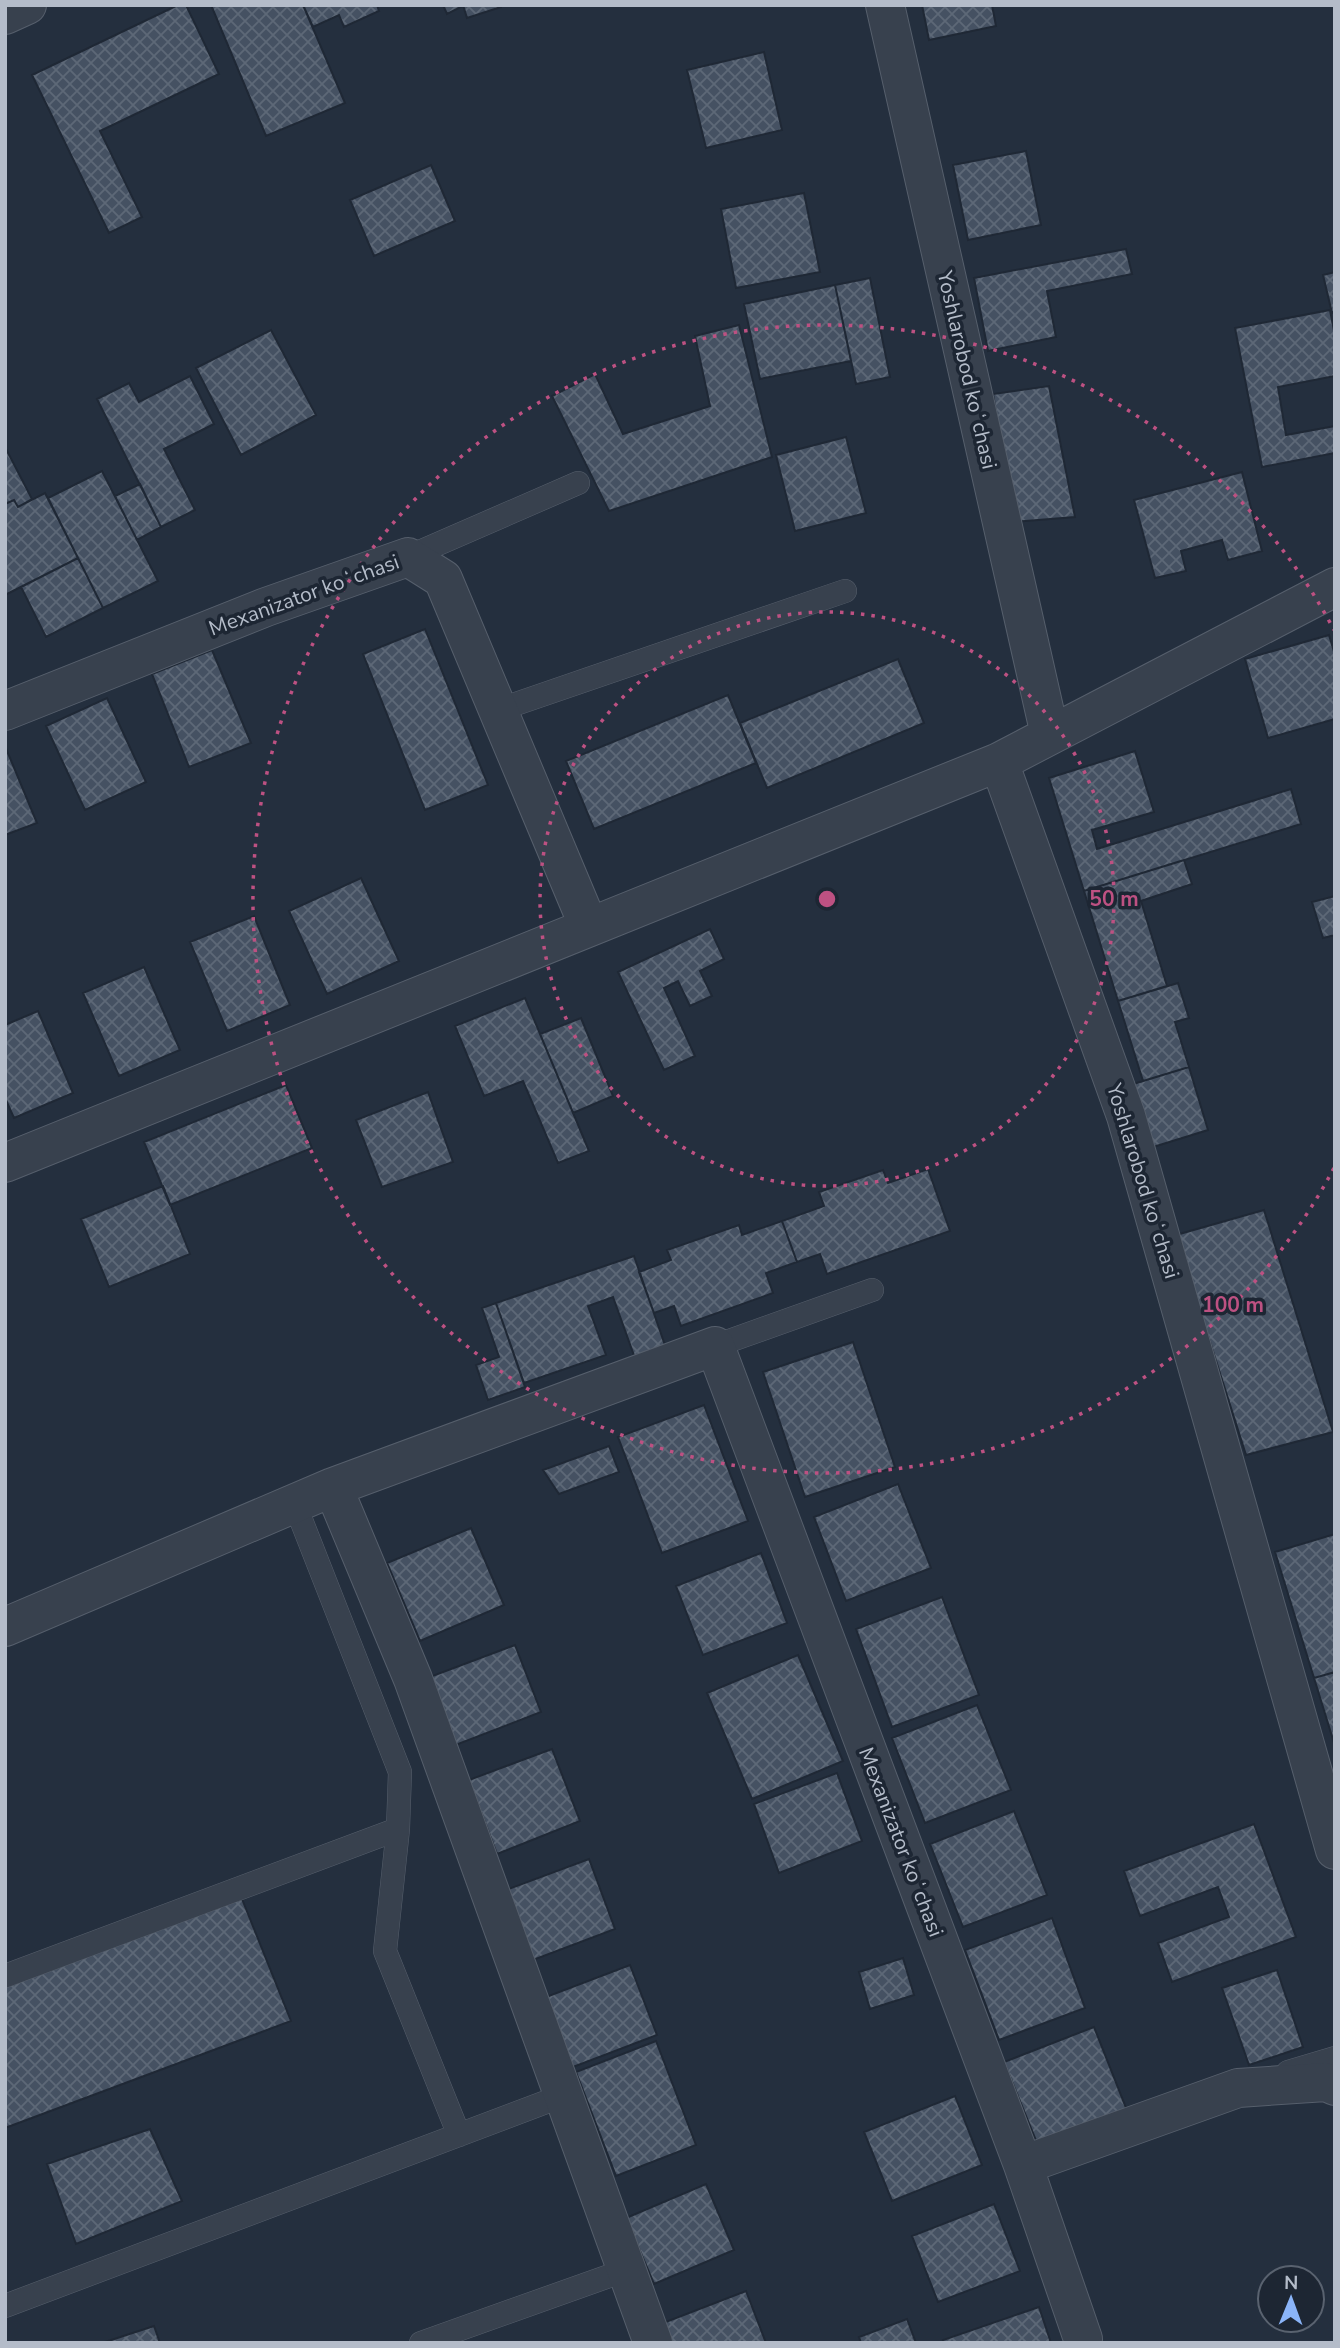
<svg xmlns="http://www.w3.org/2000/svg" width="1340" height="2348" viewBox="0 0 1340 2348" font-family="'Nunito Sans',sans-serif">
<style>
.building{fill:url(#building-cross-hatch);stroke:#1f2835;stroke-width:2}
.lines{fill:none;stroke-linecap:round;stroke-linejoin:round}
.service-casing{stroke:#565f6c;stroke-width:24}
.minor-casing{stroke:#565f6c;stroke-width:40}
.service{stroke:#38414e;stroke-width:23}
.minor{stroke:#38414e;stroke-width:38}
.ring{fill:none;stroke:#bd5182;stroke-width:3.5;stroke-dasharray:3.5 7}
.labels{text-anchor:middle;stroke-width:7;stroke-linejoin:round;paint-order:stroke}
.street-label{font-size:21px;fill:#b4bcc9;stroke:#1d2633}
.centre{fill:#bd5182;stroke:#1d2633;stroke-width:3.5}
.ring-label{font-size:21px;text-anchor:middle;font-weight:bold;fill:#bd5182;stroke:#1d2633;stroke-width:7;stroke-linejoin:round;paint-order:stroke}
</style>
<defs>
<pattern id="building-cross-hatch" width="8" height="8" patternUnits="userSpaceOnUse" patternTransform="scale(1.75)"><rect width="8" height="8" fill="#455162"/><path d="M0 0l8 8M0 8l8-8" fill="none" stroke="#5d6877"/></pattern>
</defs>
<rect width="100%" height="100%" fill="#242f3e"/>
<path class="building" d="M 178,5 L 186,5 L 219,74 L 100,131 L 142,217 L 109,233 L 32,75 Z
M 211,5 L 303,5 L 345,103 L 266,136 Z
M 303,5 L 377,5 L 379,11 L 344,27 L 339,15 L 313,27 Z
M 443,5 L 463,5 L 463,6 L 447,14 Z
M 463,5 L 501,5 L 501,7 L 467,18 Z
M 922,5 L 992,5 L 996,26 L 929,40 Z
M 764,52 L 782,130 L 706,148 L 687,70 Z
M 1026,151 L 1041,225 L 968,240 L 953,165 Z
M 431,165 L 455,221 L 374,256 L 350,200 Z
M 804,193 L 820,272 L 736,288 L 721,209 Z
M 1126,249 L 1132,274 L 1047,291 L 1056,337 L 988,351 L 974,278 Z
M 1335,272 L 1335,312 L 1332,313 L 1323,275 Z
M 870,278 L 890,377 L 856,384 L 835,285 Z
M 835,285 L 851,361 L 760,379 L 744,304 Z
M 1330,310 L 1335,336 L 1335,376 L 1278,387 L 1286,435 L 1335,426 L 1335,453 L 1262,467 L 1235,328 Z
M 739,325 L 772,457 L 609,511 L 552,396 L 595,374 L 623,434 L 710,406 L 695,336 Z
M 271,330 L 316,415 L 241,455 L 196,368 Z
M 190,376 L 214,424 L 164,449 L 195,510 L 161,527 L 97,399 L 129,383 L 139,402 Z
M 1049,386 L 1075,517 L 1014,522 L 993,394 Z
M 846,437 L 866,513 L 795,531 L 776,455 Z
M 5,447 L 32,499 L 18,507 L 14,500 L 5,504 Z
M 102,471 L 158,581 L 103,608 L 48,498 Z
M 1242,472 L 1262,551 L 1228,560 L 1222,540 L 1181,551 L 1186,571 L 1155,578 L 1134,500 Z
M 140,484 L 161,527 L 137,540 L 115,496 Z
M 45,493 L 78,558 L 5,595 L 5,504 L 14,500 L 18,507 Z
M 78,558 L 103,608 L 46,637 L 21,587 Z
M 425,629 L 488,785 L 425,810 L 363,654 Z
M 1329,635 L 1335,655 L 1335,719 L 1268,738 L 1245,659 Z
M 212,650 L 251,743 L 189,767 L 152,674 Z
M 898,659 L 924,723 L 767,788 L 740,723 Z
M 728,695 L 756,763 L 594,829 L 566,761 Z
M 107,698 L 146,782 L 85,810 L 46,726 Z
M 5,746 L 37,823 L 5,835 Z
M 1135,751 L 1154,812 L 1092,830 L 1097,849 L 1291,789 L 1301,824 L 1084,891 L 1049,778 Z
M 1184,860 L 1192,884 L 1141,901 L 1167,986 L 1118,1001 L 1084,891 Z
M 361,878 L 399,961 L 327,994 L 289,911 Z
M 1335,896 L 1335,935 L 1323,938 L 1312,902 Z
M 254,916 L 290,1005 L 227,1031 L 190,942 Z
M 710,929 L 724,959 L 700,971 L 712,996 L 690,1006 L 678,981 L 664,988 L 695,1056 L 664,1070 L 618,972 Z
M 144,967 L 180,1050 L 119,1076 L 83,993 Z
M 1178,983 L 1189,1018 L 1175,1022 L 1189,1067 L 1143,1081 L 1118,1001 Z
M 525,998 L 589,1151 L 558,1163 L 523,1081 L 484,1096 L 455,1026 Z
M 38,1011 L 73,1093 L 14,1118 L 5,1098 L 5,1025 Z
M 581,1018 L 613,1096 L 573,1113 L 540,1034 Z
M 1189,1067 L 1208,1130 L 1150,1148 L 1130,1085 Z
M 286,1085 L 312,1148 L 170,1205 L 144,1142 Z
M 428,1092 L 453,1162 L 382,1187 L 356,1120 Z
M 928,1169 L 950,1231 L 827,1274 L 820,1254 L 797,1262 L 782,1221 L 824,1206 L 819,1192 L 883,1170 L 888,1183 Z
M 163,1186 L 190,1254 L 109,1287 L 81,1219 Z
M 1264,1210 L 1333,1432 L 1246,1455 L 1176,1235 Z
M 782,1221 L 797,1262 L 766,1273 L 773,1293 L 681,1326 L 674,1306 L 654,1313 L 639,1272 L 671,1260 L 667,1250 L 739,1225 L 742,1235 Z
M 634,1256 L 667,1351 L 636,1361 L 613,1297 L 588,1306 L 606,1355 L 524,1383 L 496,1303 Z
M 496,1303 L 525,1387 L 488,1400 L 476,1365 L 499,1357 L 482,1308 Z
M 853,1342 L 895,1467 L 805,1497 L 763,1372 Z
M 704,1405 L 748,1521 L 662,1553 L 618,1437 Z
M 609,1446 L 619,1472 L 559,1494 L 543,1470 Z
M 898,1484 L 931,1568 L 846,1601 L 814,1517 Z
M 471,1528 L 504,1605 L 420,1641 L 387,1563 Z
M 1335,1534 L 1335,1672 L 1314,1678 L 1275,1552 Z
M 761,1553 L 787,1623 L 703,1655 L 676,1586 Z
M 942,1597 L 979,1695 L 892,1727 L 856,1629 Z
M 515,1645 L 541,1712 L 453,1746 L 427,1678 Z
M 798,1655 L 843,1761 L 752,1799 L 707,1693 Z
M 1335,1672 L 1335,1746 L 1314,1678 Z
M 977,1705 L 1011,1790 L 925,1823 L 892,1738 Z
M 552,1749 L 580,1821 L 497,1854 L 469,1780 Z
M 837,1773 L 862,1841 L 779,1873 L 754,1804 Z
M 1014,1811 L 1047,1895 L 963,1927 L 930,1844 Z
M 1254,1824 L 1296,1937 L 1172,1982 L 1158,1943 L 1229,1917 L 1218,1887 L 1140,1916 L 1124,1871 Z
M 589,1859 L 615,1929 L 533,1960 L 506,1890 Z
M 240,1894 L 291,2021 L 5,2128 L 5,1984 Z
M 1052,1918 L 1085,2008 L 999,2040 L 965,1950 Z
M 903,1958 L 914,1995 L 870,2009 L 859,1972 Z
M 630,1965 L 657,2035 L 573,2067 L 546,1997 Z
M 1277,1970 L 1303,2047 L 1249,2065 L 1222,1988 Z
M 1094,2027 L 1128,2113 L 1039,2148 L 1004,2062 Z
M 656,2041 L 696,2145 L 616,2176 L 576,2072 Z
M 955,2096 L 982,2165 L 892,2201 L 864,2132 Z
M 150,2129 L 182,2201 L 76,2244 L 47,2164 Z
M 706,2184 L 734,2250 L 654,2284 L 626,2218 Z
M 994,2204 L 1020,2271 L 938,2302 L 912,2236 Z
M 746,2291 L 766,2343 L 671,2343 L 663,2323 Z
M 1039,2307 L 1051,2343 L 944,2343 L 943,2340 Z
M 907,2319 L 916,2343 L 861,2343 L 859,2337 Z
M 154,2326 L 160,2343 L 102,2343 Z"/>
<g class="lines">
<g class="service-casing">
<path id="service" d="M 408,557 L 578,483
M 498,710 L 845,591
M 715,1346 L 872,1290
M 294,1502 L 400,1772 L 398,1829 L 385,1951 L 459,2135
M 5,1976 L 398,1829
M 1288,2072 L 1335,2058
M 5,2306 L 562,2096
M 421,2343 L 626,2270"/>
</g>
<g class="minor-casing">
<path id="minor" d="M 885,5 L 1050,735
M 5,15 L 27,5
M 5,711 L 266,607 L 408,557 L 443,579 L 589,927
M 999,762 L 1126,1116 L 1335,1850
M 5,1163 L 999,762 L 1335,587
M 5,1627 L 333,1487
M 1023,2165 L 1238,2088 L 1326,2082 L 1335,2086
M 653,2343 L 413,1679 L 333,1487 L 715,1346 L 1023,2165 L 1083,2339"/>
</g>
<use href="#service" class="service"/>
<use href="#minor" class="minor"/>
</g>
<g class="ring">
<circle cx="827" cy="899" r="287"/>
<path d="M1334 1168A574 574 0 1 1 1334 630"/>
</g>
<g class="labels">
<g class="street-label">
<text transform="translate(967 370) rotate(77)" y="7">Yoshlarobod koʻchasi</text>
<text transform="translate(304 595) rotate(-20)" y="7">Mexanizator koʻchasi</text>
<text transform="translate(1143 1181) rotate(73)" y="7">Yoshlarobod koʻchasi</text>
<text transform="translate(901 1842) rotate(69)" y="7">Mexanizator koʻchasi</text>
</g>
</g>
<circle cx="827" cy="899" r="10" class="centre"/>
<g class="ring-label">
<text x="1114" y="906">50 m</text>
<text x="1233" y="1312">100 m</text>
</g>
<rect width="1340" height="2348" fill="none" stroke="#b4bcc9" stroke-width="14"/>
<g transform="translate(1291 2299) rotate(1)"><circle r="33" fill="#1d2633" stroke="#59626f" stroke-width="2"/>
<path d="M0-5L12 26L0 18L-12 26Z" fill="#8ab4f8"/>
<text y="-10" font-size="19" font-weight="bold" text-anchor="middle" fill="#b4bcc9">N</text>
</g>
</svg>
